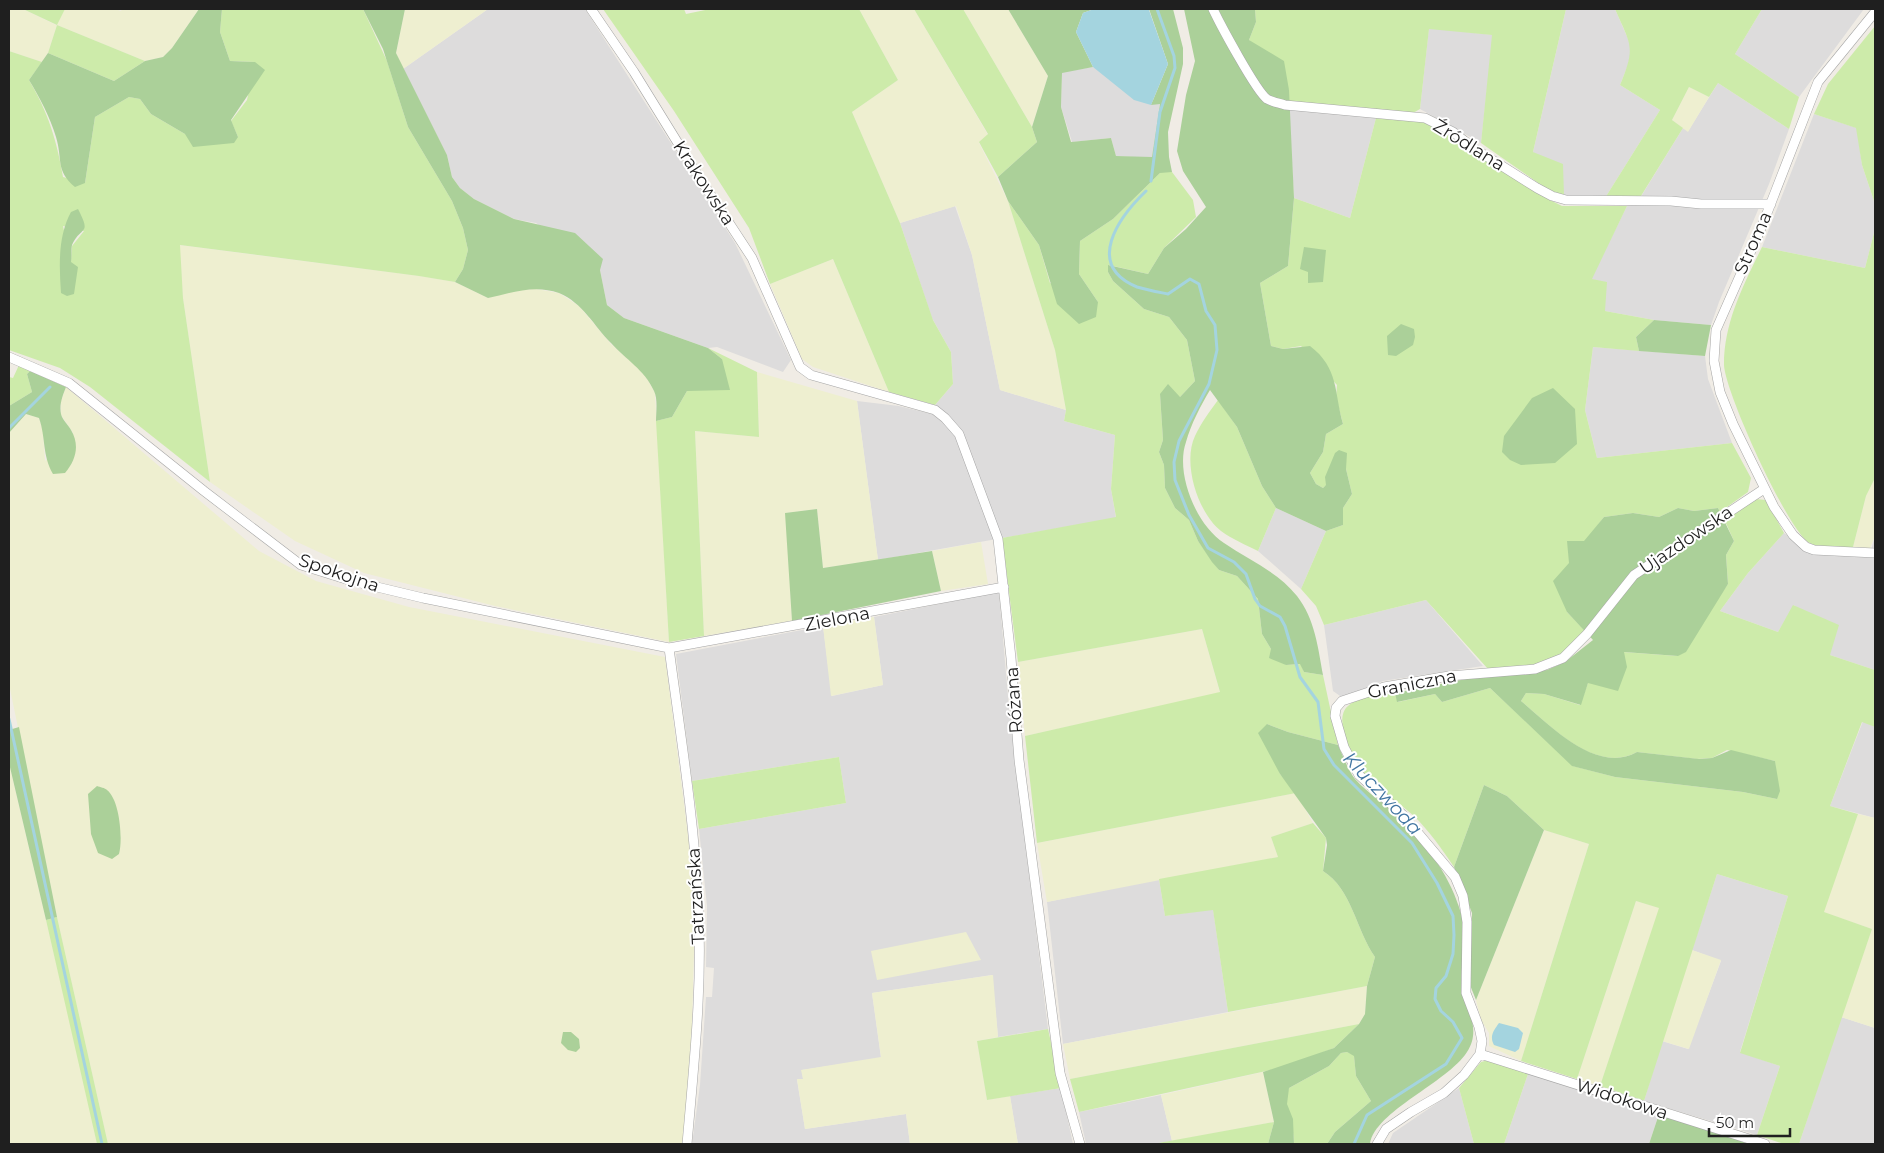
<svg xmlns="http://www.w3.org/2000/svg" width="1884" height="1153" viewBox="0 0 1884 1153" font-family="Montserrat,sans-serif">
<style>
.residential{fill:#dddcdc}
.farmland{fill:#eeefd0}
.grass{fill:#cdebaa;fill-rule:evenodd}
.forest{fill:#abd099}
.water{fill:#a4d4df}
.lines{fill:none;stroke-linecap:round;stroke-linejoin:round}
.stream{stroke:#a4d4df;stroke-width:3}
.minor-casing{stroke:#a6a6a6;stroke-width:10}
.minor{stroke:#fff;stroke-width:9}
.labels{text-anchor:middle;stroke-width:4;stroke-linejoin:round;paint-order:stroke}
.street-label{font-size:18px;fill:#1f1f1f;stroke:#fff}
.water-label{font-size:19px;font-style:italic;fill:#4276a2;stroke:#fff}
</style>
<rect width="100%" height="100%" fill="#f0ece5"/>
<path class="residential" d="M 488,9 L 585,9 L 735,243 L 791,360 L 783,372 L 717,347 L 708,348 L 624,318 L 607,305 L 600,270 L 536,223 L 514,219 L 474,199 L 460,188 L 452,177 L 447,155 L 403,69 Z
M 1566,9 L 1615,9 L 1632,48 L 1628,65 L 1620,85 L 1660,110 L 1605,198 L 1564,196 L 1533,152 Z
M 1762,9 L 1864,9 L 1799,97 L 1735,54 Z
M 1429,28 L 1493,35 L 1481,143 L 1420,109 Z
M 1093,67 L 1160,104 L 1152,158 L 1116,156 L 1111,138 L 1072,142 L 1061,107 L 1062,72 Z
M 1718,83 L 1789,129 L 1769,184 L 1719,302 L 1711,325 L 1654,320 L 1605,311 L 1591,279 L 1627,206 L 1637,203 L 1683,128 L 1688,131 Z
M 1289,108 L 1376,118 L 1350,218 L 1294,198 Z
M 1814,114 L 1857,128 L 1862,165 L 1875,204 L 1875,229 L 1865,268 L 1762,247 Z
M 955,206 L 972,255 L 1000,390 L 1066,410 L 1064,421 L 1115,435 L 1111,489 L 1116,518 L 878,560 L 857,401 L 899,406 L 932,414 L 935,405 L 953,384 L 951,352 L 932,318 L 900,223 Z
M 1593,347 L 1705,356 L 1708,379 L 1732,443 L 1597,458 L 1585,410 Z
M 1276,508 L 1326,531 L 1301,589 L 1258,551 Z
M 1784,533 L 1813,554 L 1869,557 L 1875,536 L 1875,670 L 1830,655 L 1794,605 L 1778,632 L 1720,611 L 1748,573 Z
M 999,592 L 1009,708 L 1048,1029 L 998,1037 L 992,975 L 872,993 L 881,1058 L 802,1070 L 803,1079 L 797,1080 L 805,1129 L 906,1114 L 910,1144 L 692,1144 L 700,1085 L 706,997 L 712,997 L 714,968 L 706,967 L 707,906 L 699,829 L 846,803 L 839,757 L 692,781 L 676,654 L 823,626 L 832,696 L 883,685 L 874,617 Z
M 1426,600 L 1483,666 L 1383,681 L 1343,698 L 1333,691 L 1324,625 Z
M 1863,721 L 1875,727 L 1875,818 L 1830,806 Z
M 1717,874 L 1788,896 L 1740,1052 L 1780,1066 L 1757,1135 L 1644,1101 L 1662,1041 L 1688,1049 L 1721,961 L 1692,950 Z
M 1159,879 L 1165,916 L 1213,909 L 1228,1012 L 1063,1044 L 1047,902 Z
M 1841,1017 L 1875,1028 L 1875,1144 L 1799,1144 Z
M 1529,1071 L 1659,1114 L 1649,1144 L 1504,1144 Z
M 1061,1088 L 1073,1144 L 1018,1144 L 1010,1096 Z
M 1459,1088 L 1474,1144 L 1388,1144 L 1393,1133 Z
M 1161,1095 L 1172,1141 L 1153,1144 L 1086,1144 L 1079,1112 Z"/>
<path class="farmland" d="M 9,9 L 23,9 L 56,25 L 65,9 L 115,9 L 121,11 L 122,9 L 199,9 L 172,48 L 163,57 L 145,61 L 57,25 L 48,53 L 42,62 L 9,51 Z
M 405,9 L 488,9 L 403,69 L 396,53 Z
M 859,9 L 914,9 L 988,135 L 979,143 L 1008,201 L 1055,350 L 1066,410 L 1000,390 L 972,255 L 956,206 L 900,223 L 852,112 L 898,80 Z
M 963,9 L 1008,9 L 1048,76 L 1032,127 Z
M 1689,87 L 1709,97 L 1688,132 L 1672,120 Z
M 179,245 L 420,276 L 455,282 L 488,298 L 515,290 L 536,289 L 559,293 L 579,306 L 611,344 L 644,373 L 655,393 L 669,642 L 495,606 L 364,573 L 295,541 L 210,482 L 183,298 Z
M 833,259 L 889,392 L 813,367 L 802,359 L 770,284 Z
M 757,372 L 857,401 L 878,560 L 823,568 L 817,509 L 786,513 L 792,621 L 704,636 L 695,431 L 759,437 Z
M 66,387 L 259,551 L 316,581 L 409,607 L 665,657 L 691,858 L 695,910 L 692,1026 L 687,1112 L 682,1144 L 108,1144 L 57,917 L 9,684 L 9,433 L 26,414 L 39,418 L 43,430 L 45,461 L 73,433 L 61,415 L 61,401 Z
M 1875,478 L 1875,536 L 1870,548 L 1853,547 L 1866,496 Z
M 981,542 L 988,584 L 941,591 L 932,551 Z
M 874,617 L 883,685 L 831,696 L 823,626 Z
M 1202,629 L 1220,693 L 1025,736 L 1018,662 Z
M 9,763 L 73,1035 L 97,1144 L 9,1144 Z
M 1296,793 L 1313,823 L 1271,837 L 1278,857 L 1047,902 L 1037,843 Z
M 1858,814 L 1875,818 L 1875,1028 L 1841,1017 L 1872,929 L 1823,912 Z
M 1544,830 L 1589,844 L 1521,1061 L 1489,1046 L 1489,1033 L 1481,1020 L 1476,1000 Z
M 1636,901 L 1660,908 L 1600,1086 L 1577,1079 Z
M 966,932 L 981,960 L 877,980 L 871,951 Z
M 1692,950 L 1721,960 L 1689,1049 L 1662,1041 Z
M 993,975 L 998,1037 L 977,1041 L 987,1100 L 1010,1096 L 1018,1144 L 910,1144 L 906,1114 L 805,1129 L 797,1079 L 803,1079 L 801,1070 L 881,1057 L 872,993 Z
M 1367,986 L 1365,1014 L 1359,1024 L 1070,1079 L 1063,1044 Z
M 1263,1072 L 1274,1122 L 1172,1141 L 1161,1095 Z"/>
<path class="grass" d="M 23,9 L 65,9 L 57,25 L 145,61 L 114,81 L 48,53 L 57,25 Z
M 222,9 L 363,9 L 387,61 L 408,127 L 452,201 L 463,228 L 468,250 L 463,269 L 455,282 L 419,276 L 180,245 L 183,298 L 210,482 L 90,387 L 60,368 L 9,350 L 9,51 L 42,62 L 29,80 C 48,112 57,141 63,177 L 85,183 L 95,117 L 129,97 L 140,99 L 151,114 L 185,134 L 238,137 L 231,121 L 247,100 L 255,62 L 230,61 L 220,32 ZM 63,226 L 84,231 L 72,246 L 71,262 Z
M 603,9 L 684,9 L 686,14 L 710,9 L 859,9 L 898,80 L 852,112 L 900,223 L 933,320 L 951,352 L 953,384 L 935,405 L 889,392 L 833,259 L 770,284 L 749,228 L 674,111 Z
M 914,9 L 963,9 L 1032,127 L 1037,142 L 998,177 L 979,142 L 988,134 Z
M 1255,9 L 1566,9 L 1533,152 L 1563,164 L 1564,196 L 1551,192 L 1481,143 L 1492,35 L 1429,29 L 1420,109 L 1413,113 L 1288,101 L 1289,90 L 1249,40 L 1256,22 Z
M 1615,9 L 1762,9 L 1735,54 L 1799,97 L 1789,129 L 1718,83 L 1709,97 L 1689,87 L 1672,120 L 1683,128 L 1641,196 L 1605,198 L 1660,110 L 1620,85 C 1636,46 1631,46 1615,9 Z
M 1875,26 L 1875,204 L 1862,165 L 1856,128 L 1814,114 L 1828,84 Z
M 1376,118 L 1418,120 L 1430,124 L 1552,201 L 1562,206 L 1627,206 L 1592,279 L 1607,282 L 1605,311 L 1654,320 L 1636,337 L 1639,351 L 1593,347 L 1585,410 L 1597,458 L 1732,443 L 1751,478 L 1748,492 L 1720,512 L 1718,508 L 1694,511 L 1678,508 L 1659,517 L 1633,513 L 1604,517 L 1569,563 L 1567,612 L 1585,631 L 1560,656 L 1536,665 L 1488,669 L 1426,600 L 1324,625 L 1316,606 L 1301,589 L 1326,531 L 1343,525 L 1343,508 L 1352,494 L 1346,469 L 1323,488 L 1316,484 L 1310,473 L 1323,452 L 1326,434 L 1343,424 L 1336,397 L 1337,385 L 1301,346 L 1283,349 L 1271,346 L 1260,283 L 1288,266 L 1294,198 L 1350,218 Z
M 1161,172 L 1172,172 L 1193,200 L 1196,217 L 1164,248 L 1148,274 L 1109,265 L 1108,272 L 1113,281 L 1144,309 L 1169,317 L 1187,340 L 1195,381 L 1180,397 L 1160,394 L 1163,440 L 1159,452 L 1164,465 L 1165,488 L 1175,508 L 1189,520 L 1198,541 L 1219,570 L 1237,576 L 1258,599 L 1262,634 L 1271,649 L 1286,665 L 1301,664 L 1304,672 L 1323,675 L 1338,745 L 1288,732 L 1267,724 L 1280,774 L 1296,793 L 1037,843 L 1025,736 L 1220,692 L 1202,629 L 1018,662 L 1002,538 L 1116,517 L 1111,489 L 1115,435 L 1064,421 L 1066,410 L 1055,350 L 1008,201 L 1039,245 L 1050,283 L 1098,302 L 1079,274 L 1080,241 L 1113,219 Z
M 1875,229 L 1875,478 L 1866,496 L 1853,547 C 1839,547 1820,550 1808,542 C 1787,528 1725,392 1724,365 C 1724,322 1743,286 1762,247 L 1865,268 Z
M 708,348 L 757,372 L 759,437 L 695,431 L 704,636 L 669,642 L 656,421 L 672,417 L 687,391 L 722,359 Z
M 19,365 L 30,371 L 27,374 L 32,392 L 9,406 L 9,377 L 13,378 Z
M 1218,400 L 1237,427 L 1262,486 L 1276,508 L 1258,551 C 1246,545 1232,539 1221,531 C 1198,513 1182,463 1195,436 C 1201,423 1210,411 1218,400 Z
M 1755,499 L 1766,500 L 1784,533 L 1748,573 L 1720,611 L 1778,632 L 1793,605 L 1839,625 L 1830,655 L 1875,670 L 1875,727 L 1862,722 L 1830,806 L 1858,814 L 1824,912 L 1872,929 L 1799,1144 L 1784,1144 L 1757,1135 L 1780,1066 L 1740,1053 L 1788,896 L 1717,874 L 1644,1101 L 1600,1086 L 1659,908 L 1636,901 L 1577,1079 L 1521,1061 L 1589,844 L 1544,830 L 1507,796 L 1484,785 L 1454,867 C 1442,849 1430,832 1414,816 C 1401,804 1385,795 1372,783 C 1359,770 1330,721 1348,706 C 1360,695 1380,696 1395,693 L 1398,702 L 1435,694 L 1442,702 L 1490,688 L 1573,766 L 1615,777 L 1743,792 L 1777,799 L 1775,761 L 1727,750 L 1712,758 L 1697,759 L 1637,752 C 1595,775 1550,725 1521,701 L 1526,693 L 1544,694 L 1580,705 L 1588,683 L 1623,652 L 1677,656 L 1728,584 L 1726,555 L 1734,541 L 1725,521 Z
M 839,757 L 846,803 L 699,829 L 692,781 Z
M 1313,823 L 1326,838 L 1323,871 C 1352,889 1356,930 1375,957 L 1367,986 L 1228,1012 L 1213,910 L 1165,916 L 1159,879 L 1278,857 L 1271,837 Z
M 57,917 L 108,1144 L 97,1144 L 46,920 Z
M 1359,1024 L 1334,1048 L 1285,1067 L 1079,1112 L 1070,1079 Z
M 1048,1029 L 1061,1088 L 987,1100 L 977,1041 Z
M 1347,1052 L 1354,1055 L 1356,1076 L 1371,1101 L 1335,1132 L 1327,1144 L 1294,1144 C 1295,1126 1281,1105 1289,1088 L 1329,1066 L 1341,1053 Z
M 1493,1059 L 1529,1071 L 1504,1144 L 1474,1144 L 1459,1088 L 1481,1062 Z
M 1274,1122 L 1268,1144 L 1153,1144 Z"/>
<path class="forest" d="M 199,9 L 222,9 L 220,32 L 230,61 L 255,62 L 265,70 L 231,120 L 238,137 L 234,143 L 193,147 L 185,134 L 151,114 L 140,99 L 129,97 L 95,117 L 85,183 L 75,187 C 55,170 63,160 56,137 C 50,117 40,98 29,80 L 48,53 L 114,81 L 145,61 L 163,57 L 172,48 Z
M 363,9 L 405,9 L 396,53 L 447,155 L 452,177 L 460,188 L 474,199 L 514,219 L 575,233 L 603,259 L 600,270 L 607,305 L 624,318 L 708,348 L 722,359 L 730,390 L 687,391 L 672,417 L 656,421 C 656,412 658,399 654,391 C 644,369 626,360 611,343 C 594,326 583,303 559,293 C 534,284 512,293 488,298 L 455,282 L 463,269 L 468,250 L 463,228 L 452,201 L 408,127 L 383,49 Z
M 1008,9 L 1094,9 L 1083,13 L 1076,32 L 1093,67 L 1062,73 L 1061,107 L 1071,142 L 1111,138 L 1116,156 L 1152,157 L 1160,104 L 1151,105 L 1168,64 L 1149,9 L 1173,9 L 1183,48 L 1183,64 L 1168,132 L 1169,157 L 1172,172 L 1160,173 L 1113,219 L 1080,241 L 1079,274 L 1098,302 L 1096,317 L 1079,324 L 1057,304 L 1039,245 L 1008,201 L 998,177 L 1037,142 L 1032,127 L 1048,76 Z
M 1184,9 L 1255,9 L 1256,22 L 1249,40 L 1284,61 L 1289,90 L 1294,198 L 1288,266 L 1260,283 L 1271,346 L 1283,349 L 1310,346 C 1339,368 1334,392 1343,424 L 1326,434 L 1323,452 L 1310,473 L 1316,484 L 1323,488 L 1326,485 L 1325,477 L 1335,453 L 1339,450 L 1347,453 L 1346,469 L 1352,494 L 1343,508 L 1343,525 L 1326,531 L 1276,508 L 1262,486 L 1237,427 L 1210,390 C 1201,405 1191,424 1186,442 C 1175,473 1196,525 1224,543 C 1249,560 1278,572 1297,596 C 1315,619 1318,648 1323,675 L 1304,672 L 1300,664 L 1286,665 L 1269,658 L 1271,649 L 1262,634 L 1258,599 L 1237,576 L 1219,570 L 1212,562 L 1198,541 L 1189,520 L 1175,508 L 1165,488 L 1164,465 L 1159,452 L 1163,440 L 1160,394 L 1168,384 L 1180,397 L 1195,381 L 1187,340 L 1169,317 L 1144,309 L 1113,281 L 1108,272 L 1108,265 L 1148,274 L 1164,248 L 1186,229 L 1206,207 L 1183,171 L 1177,151 L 1186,95 L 1195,61 Z
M 78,209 C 92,236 81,225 72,245 C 71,249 72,257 71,262 L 78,267 L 74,294 L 67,296 L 61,293 C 59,265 58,236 71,212 Z
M 1304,247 L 1326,250 L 1323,282 L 1308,283 L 1308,272 L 1300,269 Z
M 1654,320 L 1711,325 L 1705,356 L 1639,351 L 1636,337 Z
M 1401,324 L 1414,329 L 1415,337 L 1413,345 L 1396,356 L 1388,355 L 1387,336 Z
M 30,371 L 66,387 C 63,395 59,404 61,414 C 62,419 68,425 71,430 C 80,445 76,460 65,473 L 53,474 C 42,455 46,438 39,418 L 26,414 L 9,433 L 9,406 L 32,392 L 27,374 Z
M 1553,388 L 1575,409 L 1577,444 L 1555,463 L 1521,465 L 1510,460 L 1502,452 L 1504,436 L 1532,398 Z
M 1678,508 L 1694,511 L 1718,508 L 1734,541 L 1726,555 L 1728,584 L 1686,652 L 1678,656 L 1624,652 L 1627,667 L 1618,691 L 1588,683 L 1581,705 L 1544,694 L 1526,693 L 1521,701 C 1550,725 1596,775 1637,752 L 1699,759 L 1712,758 L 1731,750 L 1775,761 L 1780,791 L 1777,799 L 1743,792 L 1615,777 L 1572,766 L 1490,688 L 1442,702 L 1435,694 L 1397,702 L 1395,693 L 1466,679 L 1547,670 L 1565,662 L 1593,640 L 1567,612 L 1553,581 L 1569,563 L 1567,541 L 1584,541 L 1604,517 L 1633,513 L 1659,517 Z
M 817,509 L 823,568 L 932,551 L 941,591 L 792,621 L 785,513 Z
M 1267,724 L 1288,732 L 1338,745 C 1343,756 1348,770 1355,779 C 1367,793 1385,803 1398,816 C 1424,841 1448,873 1459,907 C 1462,916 1465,928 1465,937 C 1465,955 1459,971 1463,990 C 1468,1011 1481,1031 1467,1052 C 1447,1083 1375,1111 1370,1144 L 1327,1144 L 1335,1132 L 1371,1101 L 1356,1076 L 1354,1056 L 1347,1052 L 1341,1053 L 1329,1066 L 1289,1088 L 1287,1104 L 1293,1119 L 1294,1144 L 1268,1144 L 1274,1122 L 1263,1072 L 1334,1048 L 1359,1024 L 1365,1014 L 1367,986 L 1375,957 C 1356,930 1352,889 1323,871 L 1327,845 L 1326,838 L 1280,774 L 1258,733 Z
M 19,727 L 57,917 L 46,920 L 9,763 L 9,730 Z
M 1484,785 L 1507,796 L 1544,830 L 1476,1000 L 1470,985 L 1472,913 L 1454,867 Z
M 97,786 C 100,787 105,788 107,790 C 120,800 123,840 119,854 L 112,859 L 98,853 L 91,834 L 88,794 Z
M 563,1032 L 571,1032 L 579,1039 L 580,1048 L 576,1052 L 568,1050 L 561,1043 Z
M 1659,1114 L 1749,1144 L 1649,1144 Z"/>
<path class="water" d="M 1094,9 L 1149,10 L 1168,64 L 1151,105 L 1134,100 L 1093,67 L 1076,32 L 1083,13 Z
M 1499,1023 L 1518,1028 L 1523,1033 L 1519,1049 L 1515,1052 L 1494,1045 C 1489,1036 1494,1030 1499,1023 Z"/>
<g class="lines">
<path class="stream" d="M 1151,181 L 1160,112 L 1175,68 L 1174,56 L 1157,9
M 1146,191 C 1119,217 1084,265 1137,287 C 1147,290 1158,292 1168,294 L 1190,279 L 1199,284 L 1206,311 L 1215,325 L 1217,350 L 1209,384 L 1179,441 L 1174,462 L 1175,480 L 1189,515 L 1208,548 L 1234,562 L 1246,574 L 1255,599 L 1260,606 L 1280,617 L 1285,626 L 1300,677 L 1318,702 L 1324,749 L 1334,765 L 1412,843 L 1437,883 L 1453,916 L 1454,935 L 1453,954 L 1446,976 L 1436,988 L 1435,999 L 1441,1011 L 1453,1022 L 1462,1038 L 1446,1064 L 1367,1115 L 1354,1144
M 9,428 L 50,387
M 9,719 L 102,1144"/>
<g class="minor-casing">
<path id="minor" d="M 591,9 L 634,72 L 697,174 L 752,258 L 800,367 L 811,375 L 935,410 L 945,418 L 959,434 L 998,539 L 1011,658 L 1019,760 L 1060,1073 L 1080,1144
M 1213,9 C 1220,24 1256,91 1267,99 C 1272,102 1279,103 1285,105 L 1425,118 L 1453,132 L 1475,149 L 1537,188 L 1552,196 L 1566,200 L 1671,201 L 1701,204 L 1771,204
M 1875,12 L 1818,82 L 1762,226 L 1716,330 L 1714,361 L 1720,392 L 1733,424 L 1774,507 L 1793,535 L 1806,547 L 1814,550 L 1875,553
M 9,357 L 69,383 L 204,491 L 301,565 L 352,581 L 423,598 L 669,648 L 1004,587
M 669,648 C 680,732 694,817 698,901 C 703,983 694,1063 687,1144
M 1480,1054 L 1765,1144
M 1377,1144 L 1386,1129 L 1411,1112 L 1444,1093 L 1464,1075 L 1480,1054 L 1482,1041 L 1479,1027 L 1466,993 L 1467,922 L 1463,896 L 1455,877 L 1402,814 L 1359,775 L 1344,747 L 1335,716 L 1336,708 L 1342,701 L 1384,687 L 1449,676 L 1535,669 L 1563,658 L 1587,634 L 1634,575 L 1764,489"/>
</g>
<use href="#minor" class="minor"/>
</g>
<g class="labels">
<g class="street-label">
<text transform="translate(1469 145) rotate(32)" y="6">Źródlana</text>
<text transform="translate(704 183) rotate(57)" y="6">Krakowska</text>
<text transform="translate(1753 243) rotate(-66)" y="6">Stroma</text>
<text transform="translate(1686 540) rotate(-34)" y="6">Ujazdowska</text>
<text transform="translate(339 573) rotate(19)" y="6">Spokojna</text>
<text transform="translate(837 619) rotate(-11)" y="6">Zielona</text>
<text transform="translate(1412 684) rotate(-11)" y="6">Graniczna</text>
<text transform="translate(1014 700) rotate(-94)" y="6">Różana</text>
<text transform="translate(696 896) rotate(-93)" y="6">Tatrzańska</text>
<text transform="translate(1622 1099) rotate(18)" y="6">Widokowa</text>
</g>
<g class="water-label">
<text transform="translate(1383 793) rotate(47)" y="7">Kluczwoda</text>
</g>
</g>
<rect width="1884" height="1153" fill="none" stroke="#1f1f1f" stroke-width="20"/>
<path d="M1709 1128v8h81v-8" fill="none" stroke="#1f1f1f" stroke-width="2.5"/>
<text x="1716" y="1128" font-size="15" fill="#1f1f1f" stroke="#ffffff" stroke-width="4" paint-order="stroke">50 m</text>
</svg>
